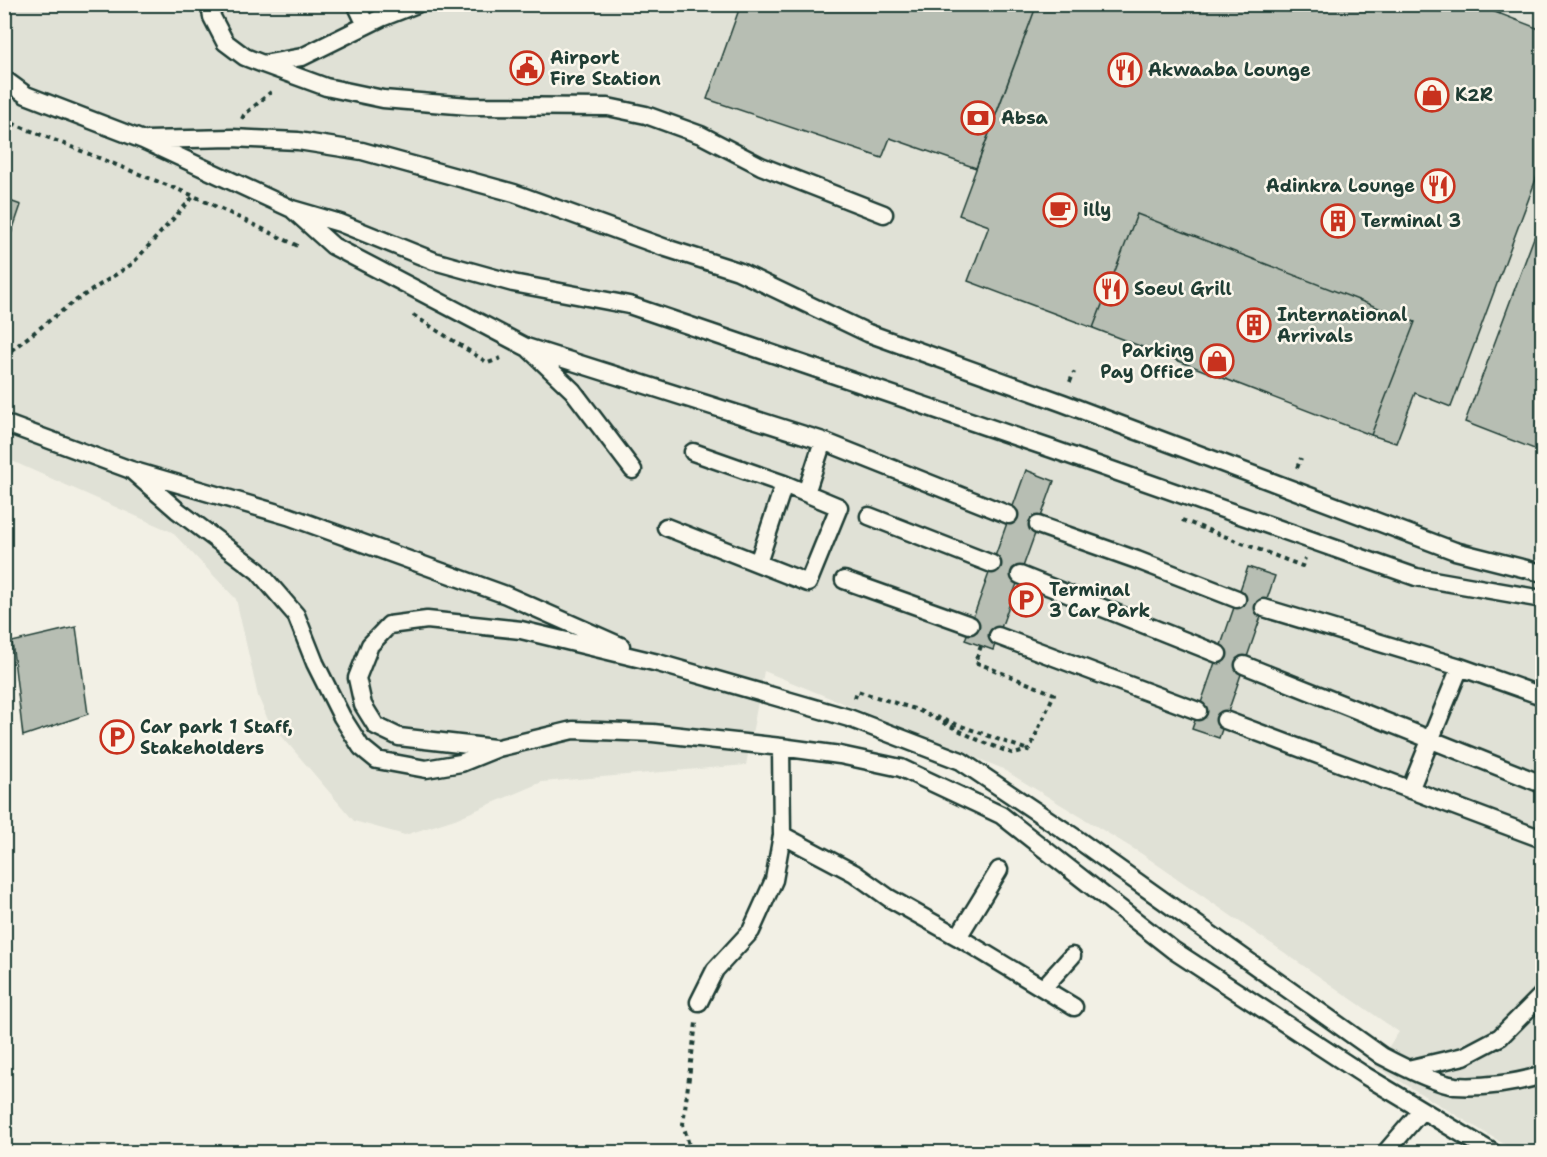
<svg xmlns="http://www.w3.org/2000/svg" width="1547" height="1157" viewBox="0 0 1547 1157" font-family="'Shantell Sans',sans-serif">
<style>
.built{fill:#e0e1d6}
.building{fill:#b7beb3;stroke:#1f3d34;stroke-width:1.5}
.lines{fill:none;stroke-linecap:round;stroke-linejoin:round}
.service-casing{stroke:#1f3d34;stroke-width:21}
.path{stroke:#1f3d34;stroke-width:4;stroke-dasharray:4.5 4.5;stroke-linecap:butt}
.service{stroke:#fbf7ec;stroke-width:16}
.service-bridge-casing{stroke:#1f3d34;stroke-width:21;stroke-linecap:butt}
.service-bridge{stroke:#fbf7ec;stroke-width:16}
.labels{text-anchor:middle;stroke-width:5;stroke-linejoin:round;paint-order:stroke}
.poi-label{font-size:18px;font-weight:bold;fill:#1f3d34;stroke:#fbf7ec;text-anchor:start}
</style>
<rect width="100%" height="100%" fill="#f2f0e5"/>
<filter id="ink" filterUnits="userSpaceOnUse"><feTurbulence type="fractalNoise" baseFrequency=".0167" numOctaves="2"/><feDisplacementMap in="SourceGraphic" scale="12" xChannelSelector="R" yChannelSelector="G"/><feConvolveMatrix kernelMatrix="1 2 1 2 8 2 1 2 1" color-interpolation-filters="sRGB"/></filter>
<g filter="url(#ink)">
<path class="built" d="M 5,5 L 1542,5 L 1542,1152 L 1517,1152 L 1375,1066 L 1399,1032 L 1142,854 L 1001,768 L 764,671 L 746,765 L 542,782 L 455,819 L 405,835 L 354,821 L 268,720 L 258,696 L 236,599 L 172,532 L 5,458 Z"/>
<path class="building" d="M 741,4 L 1037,4 L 976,168 L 890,138 L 882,158 L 707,99 Z
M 1037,4 L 1475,4 L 1542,30 L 1542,163 L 1451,407 L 1415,393 L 1396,443 L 1371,435 L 1415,322 L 1137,214 L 1093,328 L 968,281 L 989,226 L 959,215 Z
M 1481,4 L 1504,4 L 1500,14 L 1480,6 Z
M 4,199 L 21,205 L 5,252 L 4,252 Z
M 1137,214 L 1415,322 L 1371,435 L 1093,328 Z
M 1542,216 L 1542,452 L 1465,422 Z
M 1026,470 L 1054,481 L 993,650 L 965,640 Z
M 1248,567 L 1275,576 L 1219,738 L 1192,729 Z
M 76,627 L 88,714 L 23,736 L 12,642 Z"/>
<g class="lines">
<g class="service-casing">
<path id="service" d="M 210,4 L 212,17 L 225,42 L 245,57 L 263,64 L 302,57 L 381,18 L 417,4
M 356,4 L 366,25
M 263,64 L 326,87 L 383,99 L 469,106 L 608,107 L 646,115 L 701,135 L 761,166 L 884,214
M 4,79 L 26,95 L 143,140 L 292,209 L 333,246 L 526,347 L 823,441 L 1009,515
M 147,140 L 232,138 L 298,141 L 362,151 L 514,193 L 666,248 L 738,271 L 868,333
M 292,209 L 340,223 L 434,261 L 513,283 L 629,305 L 1052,449 L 1416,577 L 1542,599
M 530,350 L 573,391 L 633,470
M 4,423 L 131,470 L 288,516 L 506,595 L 621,646
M 131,470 L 177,510 L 258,571 L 296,615 L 315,663 L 342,717 L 361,747 L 377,760 L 426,769 L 461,763 L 498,748 L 573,730 L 653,733 L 781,747 L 840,755 L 901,768 L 1001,815 L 1173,950 L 1364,1075 L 1492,1152
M 806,493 L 823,441
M 869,516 L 992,564
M 1038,525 L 1137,560 L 1237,599
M 666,527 L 808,583 L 839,507 L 784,484 L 693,452
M 758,563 L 784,484
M 1020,575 L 1218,654
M 844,580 L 970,625
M 1264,608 L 1460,667 L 1542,696
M 998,636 L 1198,711
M 1244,665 L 1542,784
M 1225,720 L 1542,839
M 494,748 L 399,737 L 376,726 L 363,705 L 357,678 L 370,645 L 389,625 L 427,620 L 521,630 L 658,663 L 849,718 L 961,761 L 1074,837 L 1382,1056 C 1401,1066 1435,1083 1455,1086 C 1482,1088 1518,1083 1542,1075
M 1410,790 L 1460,667
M 782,835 L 854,873 L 889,898 L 958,937 L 1074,1007
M 958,937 L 999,870
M 1043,988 L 1072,956
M 699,1002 L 715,970 L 751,931 L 774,880 L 782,835 L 781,747
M 1408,1069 L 1464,1056 L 1500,1037 L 1542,995
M 1386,1152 L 1422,1110"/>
</g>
<path class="path" d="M 242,119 L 244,115 L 271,92
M 4,120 L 194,196
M 413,315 L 488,363 L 501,358
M 4,356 L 72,303 L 132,264 L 194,196 L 298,246
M 1070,382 L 1074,372
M 1297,468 L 1301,458
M 1182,520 L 1302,566 L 1305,558
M 981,646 L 975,662 L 1054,694 L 1029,750
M 855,698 L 857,691 L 918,710 L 980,741 L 1014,754 L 1029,750
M 936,717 L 1028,750
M 691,1152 L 683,1124 L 696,1023"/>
<use href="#service" class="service"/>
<g class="service-bridge-casing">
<path id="service-bridge" d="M 868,333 L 1063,403 L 1455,551 L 1542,573"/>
</g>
<use href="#service-bridge" class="service-bridge"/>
</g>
</g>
<defs>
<g id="civic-ring" transform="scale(1.725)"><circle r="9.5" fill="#fbf7ec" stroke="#c8321e" stroke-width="1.5"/><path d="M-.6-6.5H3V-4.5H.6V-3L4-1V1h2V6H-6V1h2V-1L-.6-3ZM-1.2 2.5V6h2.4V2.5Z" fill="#c8321e"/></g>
<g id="restaurant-ring" transform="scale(1.725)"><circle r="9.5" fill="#fbf7ec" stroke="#c8321e" stroke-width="1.5"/><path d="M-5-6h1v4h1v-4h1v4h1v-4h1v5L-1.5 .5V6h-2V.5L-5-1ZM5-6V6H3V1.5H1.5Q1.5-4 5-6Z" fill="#c8321e"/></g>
<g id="shop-ring" transform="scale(1.725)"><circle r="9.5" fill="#fbf7ec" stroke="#c8321e" stroke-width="1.5"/><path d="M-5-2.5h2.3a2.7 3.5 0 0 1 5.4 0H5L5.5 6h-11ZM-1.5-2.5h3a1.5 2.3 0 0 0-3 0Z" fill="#c8321e"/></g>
<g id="bank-ring" transform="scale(1.725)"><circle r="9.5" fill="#fbf7ec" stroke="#c8321e" stroke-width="1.5"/><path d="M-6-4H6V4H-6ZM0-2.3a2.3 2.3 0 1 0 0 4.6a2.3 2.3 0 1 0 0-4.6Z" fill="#c8321e"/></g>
<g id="cafe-ring" transform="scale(1.725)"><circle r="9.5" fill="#fbf7ec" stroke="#c8321e" stroke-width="1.5"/><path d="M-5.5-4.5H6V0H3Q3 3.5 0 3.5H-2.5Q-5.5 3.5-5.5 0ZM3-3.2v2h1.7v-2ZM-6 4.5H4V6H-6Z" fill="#c8321e"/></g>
<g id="building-ring" transform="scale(1.725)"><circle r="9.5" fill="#fbf7ec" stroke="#c8321e" stroke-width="1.5"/><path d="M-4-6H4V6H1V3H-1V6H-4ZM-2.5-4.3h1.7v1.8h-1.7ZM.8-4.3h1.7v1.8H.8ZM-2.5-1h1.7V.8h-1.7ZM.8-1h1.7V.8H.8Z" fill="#c8321e"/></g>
<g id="parking-ring" transform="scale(1.725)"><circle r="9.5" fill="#fbf7ec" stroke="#c8321e" stroke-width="1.5"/><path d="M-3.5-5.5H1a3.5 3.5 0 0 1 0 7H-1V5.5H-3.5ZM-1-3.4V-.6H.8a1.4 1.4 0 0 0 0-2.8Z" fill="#c8321e"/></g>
</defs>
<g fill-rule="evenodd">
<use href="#civic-ring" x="527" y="68"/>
<use href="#restaurant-ring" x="1125" y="70"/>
<use href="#shop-ring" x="1432" y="95"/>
<use href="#bank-ring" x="978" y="118"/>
<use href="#restaurant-ring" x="1438" y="186"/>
<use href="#cafe-ring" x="1060" y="210"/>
<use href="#building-ring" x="1338" y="221"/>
<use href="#restaurant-ring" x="1111" y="289"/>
<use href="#building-ring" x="1254" y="325"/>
<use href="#shop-ring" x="1217" y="361"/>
<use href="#parking-ring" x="1026" y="600"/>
<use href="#parking-ring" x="117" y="737"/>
</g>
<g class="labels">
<g class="poi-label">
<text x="550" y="64">Airport<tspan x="550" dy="21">Fire Station</tspan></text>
<text x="1148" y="76">Akwaaba Lounge</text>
<text x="1455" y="101">K2R</text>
<text x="1001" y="124">Absa</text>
<text x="1415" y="192" text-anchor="end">Adinkra Lounge</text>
<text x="1083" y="216">illy</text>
<text x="1361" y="227">Terminal 3</text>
<text x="1134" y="295">Soeul Grill</text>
<text x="1277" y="321">International<tspan x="1277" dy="21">Arrivals</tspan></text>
<text x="1194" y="357" text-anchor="end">Parking<tspan x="1194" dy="21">Pay Office</tspan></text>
<text x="1049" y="596">Terminal<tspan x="1049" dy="21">3 Car Park</tspan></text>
<text x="140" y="733">Car park 1 Staff,<tspan x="140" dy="21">Stakeholders</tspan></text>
</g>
</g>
<rect width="1547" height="1157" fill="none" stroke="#fbf7ec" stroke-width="24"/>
<rect x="12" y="12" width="1523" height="1133" fill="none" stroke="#1f3d34" stroke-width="2" filter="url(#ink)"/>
</svg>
